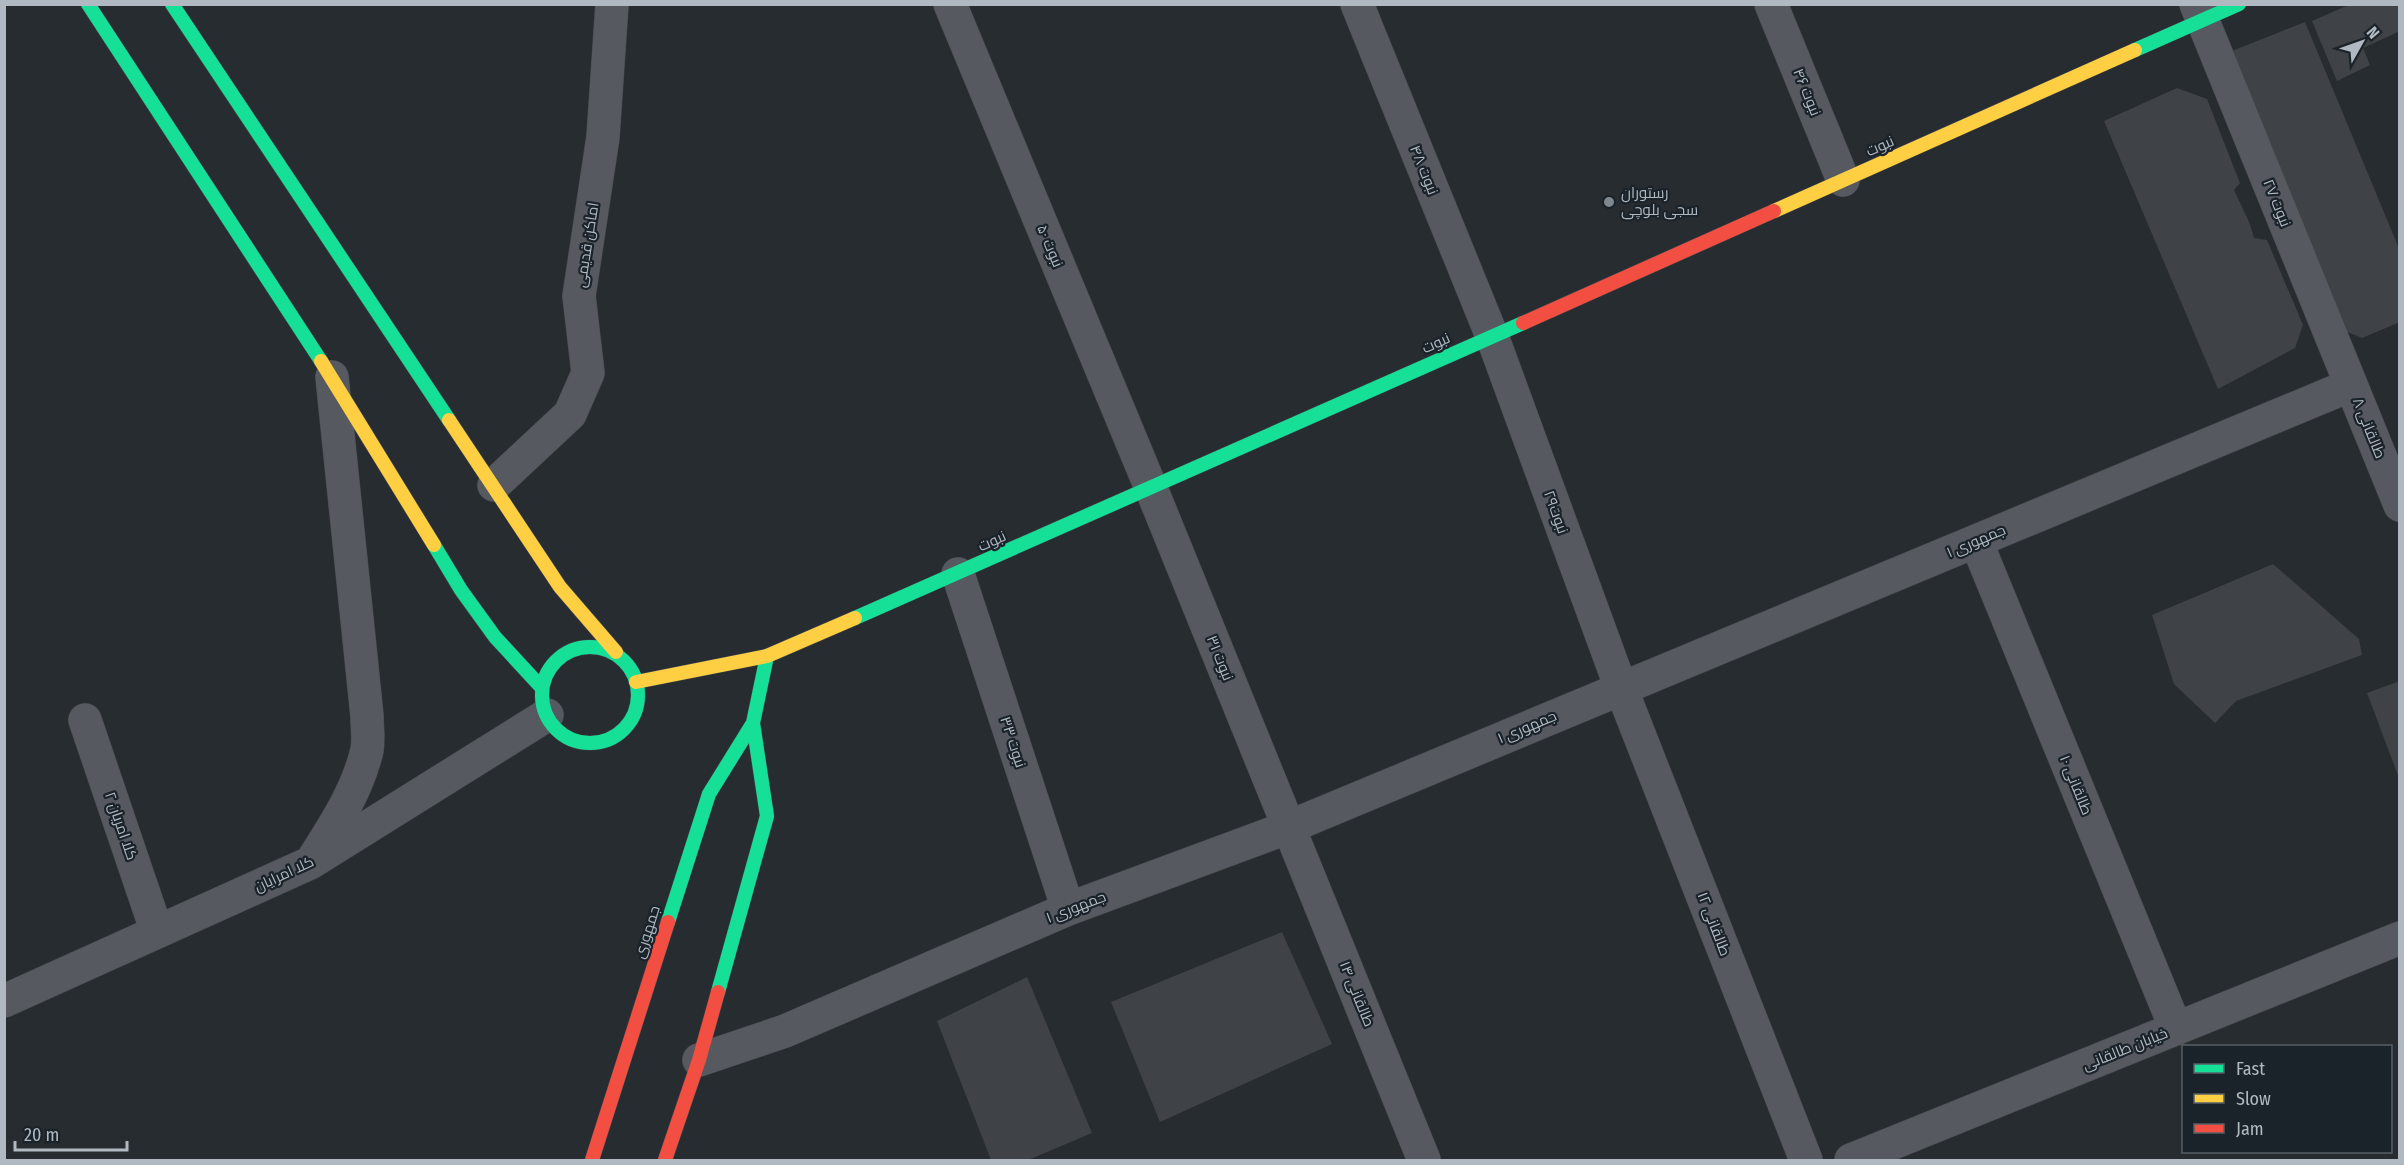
<svg xmlns="http://www.w3.org/2000/svg" width="2404" height="1165" viewBox="0 0 2404 1165" font-family="'Fira Sans Condensed',Cairo,sans-serif">
<style>
.building{fill:#3f4347}
.lines{fill:none;stroke-linecap:round;stroke-linejoin:round}
.street-casing{stroke:#44484c;stroke-width:34}
.fast-casing{stroke:#44484c;stroke-width:15}
.slow-casing{stroke:#44484c;stroke-width:15}
.jam-casing{stroke:#44484c;stroke-width:15}
.street{stroke:#565a60;stroke-width:33}
.fast{stroke:#16e098;stroke-width:14}
.slow{stroke:#ffcf43;stroke-width:14}
.jam{stroke:#f24e42;stroke-width:14}
.poi-dot{fill:#80888f;stroke:#1b232a;stroke-width:2}
.labels{text-anchor:middle;stroke-width:4.5;stroke-linejoin:round;paint-order:stroke}
.street-label{font-size:15px;fill:#b0b9c2;stroke:#1b232a}
.poi-label{font-size:15px;fill:#b0b9c2;stroke:#1b232a;text-anchor:start}
</style>
<rect width="100%" height="100%" fill="#272c31"/>
<path class="building" d="M 2351,4 L 2400,4 L 2400,31 L 2363,48 L 2370,65 L 2337,81 L 2312,21 Z
M 2305,22 L 2400,251 L 2400,322 L 2362,338 L 2338,328 L 2227,53 Z
M 2177,88 L 2207,99 L 2240,183 L 2234,190 L 2250,224 L 2254,238 L 2267,240 L 2303,325 L 2295,348 L 2218,389 L 2104,121 Z
M 2273,564 L 2359,639 L 2362,655 L 2236,701 L 2215,723 L 2174,684 L 2152,615 Z
M 2400,681 L 2400,778 L 2399,778 L 2367,693 Z
M 1282,932 L 1332,1044 L 1160,1122 L 1111,1002 Z
M 1027,977 L 1092,1133 L 1028,1160 L 991,1160 L 937,1021 Z"/>
<g class="lines">
<g class="street-casing">
<path id="street" d="M 950,4 L 1151,488 L 1424,1160
M 1357,4 L 1492,336 L 1621,688 L 1806,1160
M 1771,4 L 1843,180
M 2196,4 L 2400,505
M 494,485 L 570,414 L 588,373 L 579,296 L 603,137 L 612,4
M 1976,541 L 2176,1029
M 958,574 L 1068,909
M 85,720 L 157,932
M 315,856 C 336,823 358,789 367,750 C 369,739 367,727 367,716 L 332,377
M 4,1001 L 310,863 L 547,715
M 699,1060 L 785,1031 L 1068,909 L 1289,827 L 2351,385
M 1851,1160 L 2400,938"/>
</g>
<g class="fast-casing">
<path id="fast" d="M 88,4 L 321,361
M 172,4 L 449,420
M 2135,50 L 2239,4
M 434,545 L 461,590 L 495,637 L 542,688
M 855,618 L 1523,323
M542 695a48 48 0 1 1 96 0a48 48 0 1 1-96 0Z
M 668,922 L 709,794 L 753,723
M 718,992 L 767,816 L 753,723 L 767,656"/>
</g>
<g class="slow-casing">
<path id="slow" d="M 1774,211 L 2135,50
M 321,361 L 434,545
M 449,420 L 560,587 L 616,652
M 636,682 L 767,656 L 855,618"/>
</g>
<g class="jam-casing">
<path id="jam" d="M 1523,323 L 1774,211
M 592,1160 L 668,922
M 665,1160 L 699,1060 L 718,992"/>
</g>
<use href="#street" class="street"/>
<use href="#fast" class="fast"/>
<use href="#slow" class="slow"/>
<use href="#jam" class="jam"/>
</g>
<circle class="poi-dot" cx="1609" cy="202" r="6"/>
<g class="labels">
<g class="street-label">
<text transform="translate(1807 92) rotate(68)" y="5">نبوت ۴۶</text>
<text transform="translate(1880 146) rotate(-24)" y="5">نبوت</text>
<text transform="translate(1424 170) rotate(68)" y="5">نبوت ۴۸</text>
<text transform="translate(2277 203) rotate(68)" y="5">نبوت ۲۷</text>
<text transform="translate(587 245) rotate(-81)" y="5">اماکن قدیمی</text>
<text transform="translate(1050 246) rotate(67)" y="5">نبوت ۵۰</text>
<text transform="translate(1436 343) rotate(-24)" y="5">نبوت</text>
<text transform="translate(2369 428) rotate(68)" y="5">طالقانی ۸</text>
<text transform="translate(1556 512) rotate(70)" y="5">نبوت۲۹</text>
<text transform="translate(992 541) rotate(-24)" y="5">نبوت</text>
<text transform="translate(1976 541) rotate(-23)" y="5">جمهوری ۱</text>
<text transform="translate(1220 658) rotate(68)" y="5">نبوت ۳۱</text>
<text transform="translate(1527 727) rotate(-23)" y="5">جمهوری ۱</text>
<text transform="translate(1013 742) rotate(72)" y="5">نبوت ۳۳</text>
<text transform="translate(2076 785) rotate(68)" y="5">طالقانی ۱۰</text>
<text transform="translate(121 826) rotate(71)" y="5">کلا امریان ۲</text>
<text transform="translate(284 874) rotate(-25)" y="5">کلا امرایان</text>
<text transform="translate(1076 907) rotate(-21)" y="5">جمهوری ۱</text>
<text transform="translate(1714 924) rotate(69)" y="5">طالقانی ۱۲</text>
<text transform="translate(647 932) rotate(-72)" y="5">جمهوری</text>
<text transform="translate(1357 994) rotate(68)" y="5">طالقانی ۱۴</text>
<text transform="translate(2125 1049) rotate(-22)" y="5">خیابان طالقانی</text>
</g>
<g class="poi-label">
<text x="1621" y="198">رستوران<tspan x="1621" dy="17">سجی بلوچی</tspan></text>
</g>
</g>
<rect width="2404" height="1165" fill="none" stroke="#b0b9c2" stroke-width="12"/>
<rect x="2182" y="1045" width="210" height="108" fill="#1b232a" stroke="#575f67" stroke-width="1.5"/>
<rect x="2194" y="1064" width="30" height="9" fill="#16e098" stroke="#575f67" stroke-width="1.5"/>
<text x="2236" y="1075" font-size="18" fill="#b0b9c2">Fast</text>
<rect x="2194" y="1094" width="30" height="9" fill="#ffcf43" stroke="#575f67" stroke-width="1.5"/>
<text x="2236" y="1105" font-size="18" fill="#b0b9c2">Slow</text>
<rect x="2194" y="1124" width="30" height="9" fill="#f24e42" stroke="#575f67" stroke-width="1.5"/>
<text x="2236" y="1135" font-size="18" fill="#b0b9c2">Jam</text>
<g transform="translate(2362 42) rotate(50)" stroke="#1b232a" stroke-width="4.5" paint-order="stroke">
<path d="M0-4.5L10 22L0 15L-10 22Z" fill="#b0b9c2"/>
<text y="-9" font-size="16" font-weight="bold" text-anchor="middle" fill="#b0b9c2">N</text>
</g>
<path d="M15 1141v9h112v-9" fill="none" stroke="#b0b9c2" stroke-width="3"/>
<text x="24" y="1141" font-size="18" fill="#b0b9c2" stroke="#1b232a" stroke-width="4.5" paint-order="stroke">20 m</text>
</svg>
